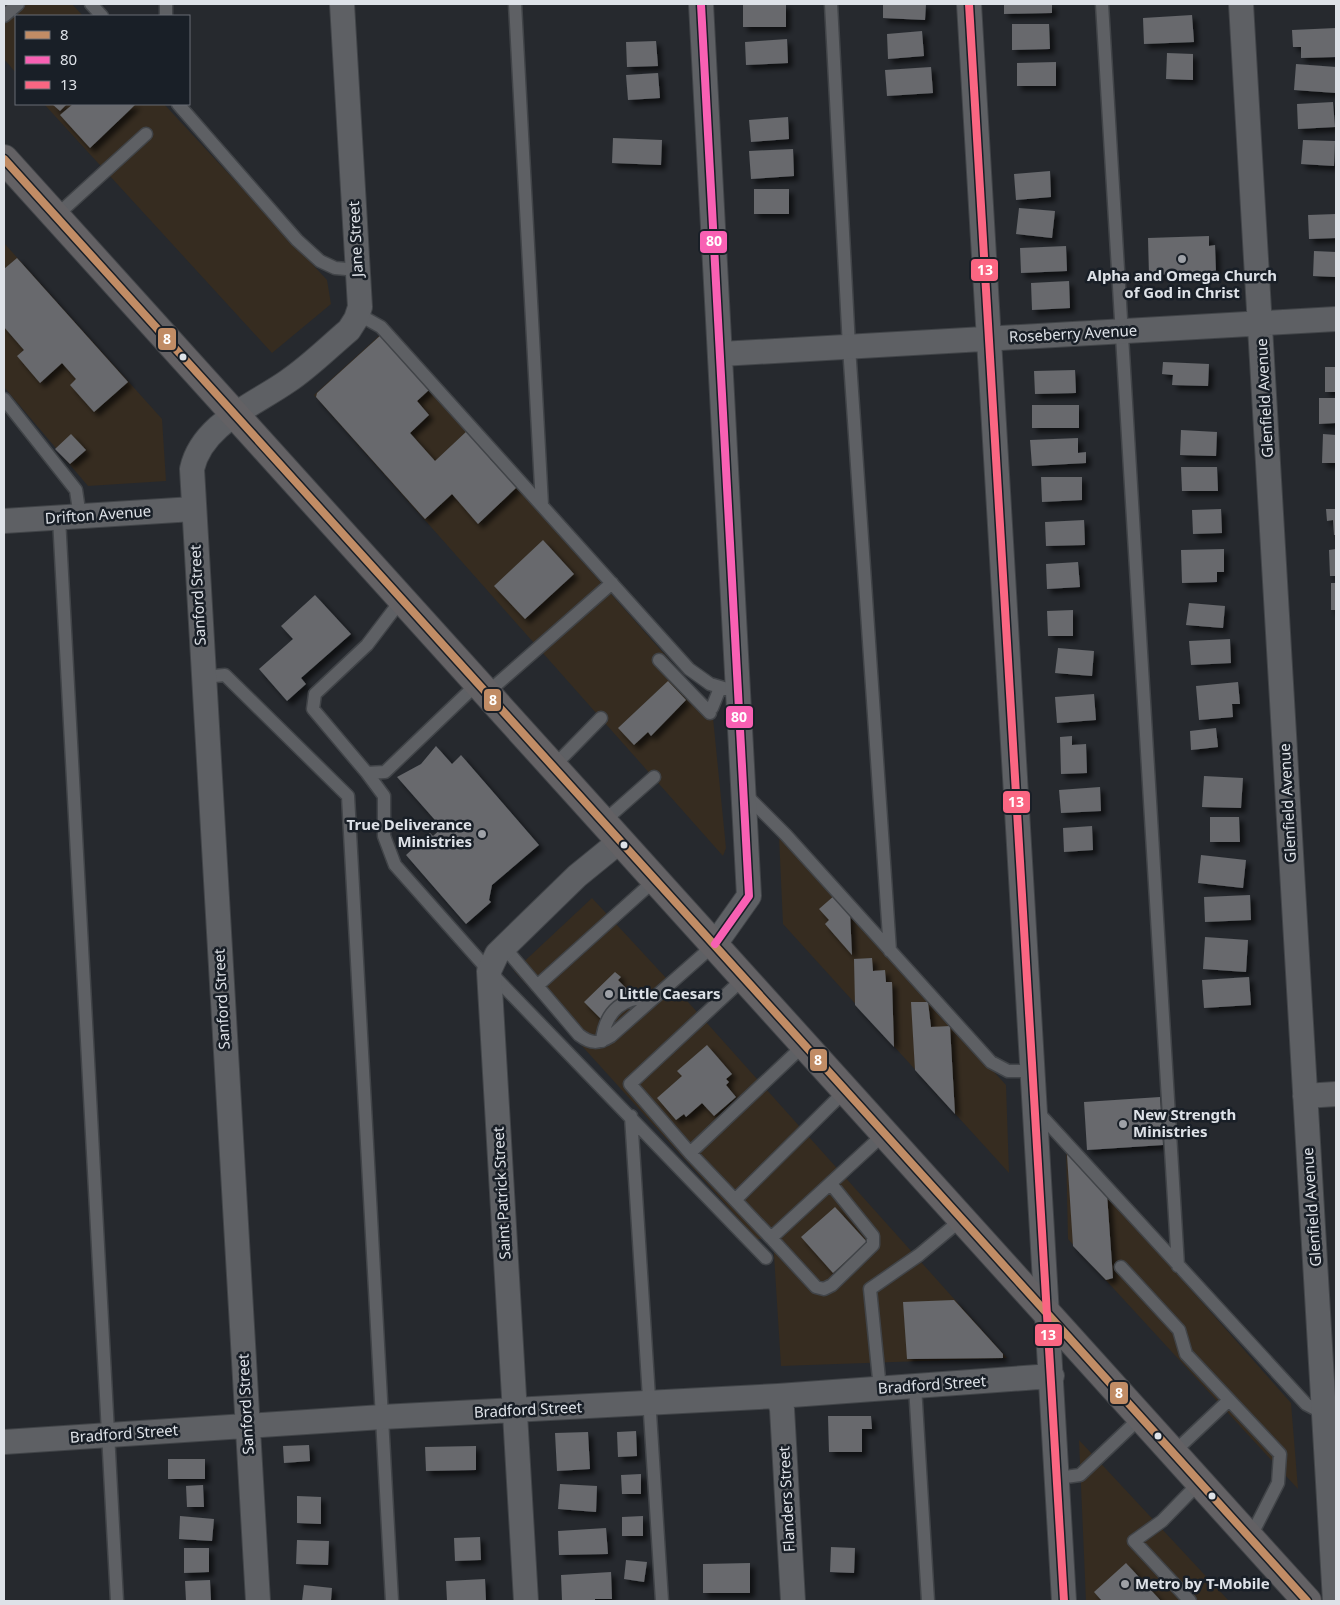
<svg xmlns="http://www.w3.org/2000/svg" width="1340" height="1605" viewBox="0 0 1340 1605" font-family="'Noto Sans',sans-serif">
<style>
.commercial{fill:#362c20}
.building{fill:#67696d;filter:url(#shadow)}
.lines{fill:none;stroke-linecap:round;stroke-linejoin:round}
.service-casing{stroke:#414448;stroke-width:15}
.minor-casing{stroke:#414448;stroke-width:26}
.primary-casing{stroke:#414448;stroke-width:30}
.service{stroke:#5e6064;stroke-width:12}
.minor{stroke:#5e6064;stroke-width:24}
.primary{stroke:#636164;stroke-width:28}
.bus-1-casing{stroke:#191f27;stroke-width:11}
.bus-2-casing{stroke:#191f27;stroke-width:11}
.bus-3-casing{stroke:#191f27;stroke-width:11}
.bus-1{stroke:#c18c65;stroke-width:8}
.bus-2{stroke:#f860b3;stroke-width:8}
.bus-3{stroke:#fa6682;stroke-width:8}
.poi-dot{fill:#9ea1a7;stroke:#191f27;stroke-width:2}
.bus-dot{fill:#dee2e8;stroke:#191f27;stroke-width:2}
.labels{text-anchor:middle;stroke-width:5;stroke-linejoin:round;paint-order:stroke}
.street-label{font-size:15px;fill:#dee2e8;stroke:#191f27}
.poi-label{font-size:15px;font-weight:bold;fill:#dee2e8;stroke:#191f27;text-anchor:start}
.line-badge{stroke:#191f27;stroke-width:2}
.badge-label{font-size:14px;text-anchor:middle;font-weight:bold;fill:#fff}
</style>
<defs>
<filter id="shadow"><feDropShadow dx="4.5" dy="4.5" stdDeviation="2.5" flood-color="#0009"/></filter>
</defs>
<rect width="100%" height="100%" fill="#26292e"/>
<path class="commercial" d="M 4,4 L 72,4 L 83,16 L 16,16 L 16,73 L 4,59 Z
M 44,104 L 164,104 L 327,280 L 331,304 L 272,353 Z
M 4,243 L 162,419 L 166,481 L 88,486 L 4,387 Z
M 381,334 L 712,708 L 726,848 L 723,856 L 314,395 Z
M 779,836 L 1006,1085 L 1009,1173 L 783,924 Z
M 592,898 L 680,993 L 1007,1358 L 781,1366 L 773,1239 L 757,1239 L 514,971 Z
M 1066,1148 L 1291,1403 L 1298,1489 L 1068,1239 Z
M 1079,1440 L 1229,1601 L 1086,1601 Z"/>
<path class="building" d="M 743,4 L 786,4 L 786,27 L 743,27 Z
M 883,4 L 926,4 L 925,20 L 883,18 Z
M 1004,4 L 1052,4 L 1052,13 L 1004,14 Z
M 1192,15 L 1194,42 L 1144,44 L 1143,18 Z
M 1012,24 L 1049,24 L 1050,49 L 1012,50 Z
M 1336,28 L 1336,57 L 1301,58 L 1301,47 L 1293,47 L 1292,30 Z
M 922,31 L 924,56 L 888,59 L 887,34 Z
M 787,39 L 788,63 L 746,65 L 745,42 Z
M 656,41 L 658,66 L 627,67 L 626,42 Z
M 1167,53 L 1193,54 L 1193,80 L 1166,79 Z
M 1056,62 L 1056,86 L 1017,86 L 1017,63 Z
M 1296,64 L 1336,67 L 1336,93 L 1294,90 Z
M 931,67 L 933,93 L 887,96 L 885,70 Z
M 658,73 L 660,98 L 628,100 L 626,75 Z
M 1333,102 L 1335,127 L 1298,129 L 1297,104 Z
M 52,104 L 67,104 L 60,111 Z
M 73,104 L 136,104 L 90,148 L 60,115 Z
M 788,117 L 789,139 L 751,142 L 749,120 Z
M 613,138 L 662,140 L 661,165 L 612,163 Z
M 1303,140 L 1335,141 L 1334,166 L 1301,164 Z
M 793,149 L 794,176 L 751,179 L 749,151 Z
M 1050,171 L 1051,197 L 1016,200 L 1014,174 Z
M 754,189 L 789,189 L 789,214 L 754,214 Z
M 1019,208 L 1055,211 L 1052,238 L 1016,234 Z
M 1336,214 L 1336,238 L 1309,239 L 1308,215 Z
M 1209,236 L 1209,246 L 1215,245 L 1216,273 L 1149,275 L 1148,238 Z
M 1066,246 L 1067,271 L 1021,273 L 1020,248 Z
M 1314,251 L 1336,252 L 1336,277 L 1313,276 Z
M 17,258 L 128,382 L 94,412 L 70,385 L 76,379 L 62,363 L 40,383 L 17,356 L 24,350 L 4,327 L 4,269 Z
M 1069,281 L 1070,308 L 1032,310 L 1031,283 Z
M 382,334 L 430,389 L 417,401 L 429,415 L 410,433 L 435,461 L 468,430 L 493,457 L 490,459 L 517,487 L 478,524 L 452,494 L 425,519 L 316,397 L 317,393 Z
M 1163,362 L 1209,364 L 1208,386 L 1172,385 L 1173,375 L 1162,374 Z
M 1325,367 L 1336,367 L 1336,392 L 1325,392 Z
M 1075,370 L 1076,393 L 1035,394 L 1034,371 Z
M 1319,398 L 1336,398 L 1336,423 L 1319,424 Z
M 1032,405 L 1079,405 L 1079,428 L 1032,428 Z
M 1181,430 L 1217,432 L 1216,456 L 1180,455 Z
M 71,434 L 86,450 L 70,464 L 55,449 Z
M 1323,434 L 1336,435 L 1336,463 L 1322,463 Z
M 1078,438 L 1078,453 L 1086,452 L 1086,463 L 1032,466 L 1030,440 Z
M 1181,467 L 1217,467 L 1218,491 L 1182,491 Z
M 1041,477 L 1082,477 L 1082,500 L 1042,502 Z
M 1221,509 L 1222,533 L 1193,534 L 1192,510 Z
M 1326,509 L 1336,509 L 1336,535 L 1334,535 L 1333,520 L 1327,521 Z
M 1084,520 L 1085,545 L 1046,546 L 1045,522 Z
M 543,540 L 574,574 L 525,619 L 494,586 Z
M 1224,549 L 1224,572 L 1217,572 L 1217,582 L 1182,583 L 1181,550 Z
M 1336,549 L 1336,576 L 1330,576 L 1329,550 Z
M 1078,562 L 1080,587 L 1047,589 L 1046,564 Z
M 1331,583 L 1336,583 L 1336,610 L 1331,610 Z
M 315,595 L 351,634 L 301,678 L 306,684 L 287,701 L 259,669 L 293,639 L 281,626 Z
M 1189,603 L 1225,606 L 1223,628 L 1186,625 Z
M 1073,610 L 1073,636 L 1048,636 L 1047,611 Z
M 1230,639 L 1231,663 L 1191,665 L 1189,641 Z
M 1058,648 L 1094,651 L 1092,676 L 1055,673 Z
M 668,681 L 686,700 L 651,736 L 648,732 L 634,745 L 618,728 Z
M 1238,682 L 1240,704 L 1232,704 L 1233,717 L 1199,720 L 1196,686 Z
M 1094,694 L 1096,720 L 1057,723 L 1055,697 Z
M 1216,728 L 1218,747 L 1191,750 L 1190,731 Z
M 1072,736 L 1072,745 L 1086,744 L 1087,773 L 1061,774 L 1060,737 Z
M 436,746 L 452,764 L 461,755 L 539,845 L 492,885 L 489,900 L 491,902 L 466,924 L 406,855 L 430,833 L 433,836 L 442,828 L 397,777 L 421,764 Z
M 1204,776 L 1243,778 L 1241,808 L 1202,807 Z
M 1100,787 L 1101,811 L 1061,813 L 1059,790 Z
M 1210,817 L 1239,817 L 1240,842 L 1210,842 Z
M 1092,826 L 1093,850 L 1064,852 L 1063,828 Z
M 1201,855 L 1246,860 L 1243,888 L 1198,883 Z
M 835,895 L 850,911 L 852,955 L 825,924 L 829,920 L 819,909 Z
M 1250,895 L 1251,920 L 1205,922 L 1204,897 Z
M 1205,937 L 1248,940 L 1246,972 L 1203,969 Z
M 872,958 L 873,971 L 885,970 L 886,982 L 892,982 L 894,1047 L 855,1005 L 854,959 Z
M 615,972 L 621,977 L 618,980 L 629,991 L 602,1020 L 584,1002 Z
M 1249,977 L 1251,1005 L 1204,1008 L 1202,980 Z
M 911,1002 L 928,1002 L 931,1027 L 950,1026 L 955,1114 L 915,1070 Z
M 707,1045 L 732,1074 L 726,1079 L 729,1082 L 726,1085 L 736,1097 L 714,1116 L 702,1103 L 686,1117 L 684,1114 L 676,1120 L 657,1098 L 682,1076 L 677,1071 Z
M 1160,1097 L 1163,1145 L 1087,1150 L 1084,1102 Z
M 1067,1155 L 1071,1156 L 1107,1194 L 1113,1278 L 1106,1280 L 1073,1246 Z
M 835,1207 L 867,1242 L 833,1273 L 801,1237 Z
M 954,1300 L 1003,1354 L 1003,1358 L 907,1359 L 903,1302 Z
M 828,1416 L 871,1416 L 872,1429 L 862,1429 L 862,1452 L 829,1452 Z
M 636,1431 L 637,1456 L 618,1457 L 617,1432 Z
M 588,1432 L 590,1469 L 557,1471 L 555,1433 Z
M 309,1445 L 310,1461 L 284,1463 L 283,1446 Z
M 476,1446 L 476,1470 L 426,1471 L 425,1447 Z
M 168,1459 L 205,1459 L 205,1479 L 168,1479 Z
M 641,1474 L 641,1494 L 622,1494 L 621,1475 Z
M 560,1484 L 597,1486 L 596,1512 L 558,1509 Z
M 203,1485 L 204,1507 L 187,1507 L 186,1486 Z
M 297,1496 L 321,1497 L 321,1524 L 297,1523 Z
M 180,1516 L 214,1519 L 212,1541 L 179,1539 Z
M 643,1516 L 643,1536 L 622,1536 L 622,1517 Z
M 606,1528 L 608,1554 L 559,1555 L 558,1531 Z
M 480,1537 L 481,1560 L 455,1561 L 454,1538 Z
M 297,1540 L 329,1541 L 328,1565 L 296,1564 Z
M 831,1547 L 855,1548 L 854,1573 L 830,1572 Z
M 184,1548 L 209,1548 L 209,1572 L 184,1573 Z
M 626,1560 L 647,1562 L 644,1582 L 624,1579 Z
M 750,1563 L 750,1593 L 703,1593 L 703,1564 Z
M 1126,1563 L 1161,1601 L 1102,1601 L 1094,1592 Z
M 611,1572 L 612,1599 L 595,1599 L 595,1601 L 562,1601 L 561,1575 Z
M 485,1579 L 486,1601 L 447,1601 L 446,1581 Z
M 210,1580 L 211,1601 L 186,1601 L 185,1581 Z
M 304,1585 L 332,1588 L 331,1600 L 302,1601 Z"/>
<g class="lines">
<g class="service-casing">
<path id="service" d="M 91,4 L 102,16
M 166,4 L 166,16
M 515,4 L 542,505
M 831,4 L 849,347 L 890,951
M 1102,4 L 1178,1266
M 4,16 L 18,4
M 178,104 L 297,240 L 320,261 L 335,268 L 358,270
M 56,216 L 146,134
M 358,314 L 381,327 L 689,669 L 710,684 L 737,692
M 4,399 L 76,490 L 80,517
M 59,518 L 117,1601
M 402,599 L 367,645 L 315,694 L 313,709 L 367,773 L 385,772 L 478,683
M 659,660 L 710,713
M 203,677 L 225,675 L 348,796 L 392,1601
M 487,693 L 612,583
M 712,708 L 720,688
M 553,767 L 601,718
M 367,773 L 384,796 L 384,836 L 395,865 L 489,971 L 766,1258
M 745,794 L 786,835 L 991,1062 L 1008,1071 L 1032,1071
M 603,822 L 654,777
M 504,947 L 579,1035 C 591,1044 598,1044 611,1036 L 715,944
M 745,977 L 630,1084 L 690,1153 L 805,1044
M 537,986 L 656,879
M 602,1041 C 605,1011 624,995 654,998
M 846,1090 L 735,1200 L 771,1238 L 885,1133
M 1036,1110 L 1306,1404 L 1325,1414 L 1336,1417
M 631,1116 L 662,1601
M 690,1153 L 735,1200
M 771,1238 L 816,1287 L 824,1289 L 832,1285 L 873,1245 L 873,1236 L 831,1184
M 1121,1267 L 1179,1330 L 1186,1354 L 1280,1454 L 1278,1483 L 1250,1538
M 915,1386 L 928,1601
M 880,1389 L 870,1289 L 919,1255 L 962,1219
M 1173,1453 L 1228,1401
M 1058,1478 L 1080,1475 L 1141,1417
M 1190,1601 L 1134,1541 L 1162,1521 L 1200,1482"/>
</g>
<g class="minor-casing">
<path id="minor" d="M 701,4 L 749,896 L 715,944
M 969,4 L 1064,1601
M 1241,4 L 1335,1601
M 721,354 L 1336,319
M 4,521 L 193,509
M 1305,1096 L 1336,1094
M 778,1396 L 782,1409 L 793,1601
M 4,1442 L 382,1417 L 778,1396 L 1052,1376
M 258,1601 L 192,469 C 202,424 254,405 288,381 C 309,367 329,347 349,330 L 356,319 L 360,307 L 342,4
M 526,1601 L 489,971 L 497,954 L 577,876 L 620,841"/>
</g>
<g class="primary-casing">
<path id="primary" d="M 4,159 L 1307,1601"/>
</g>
<use href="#service" class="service"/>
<use href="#minor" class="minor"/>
<use href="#primary" class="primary"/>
<g class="bus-1-casing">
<path id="bus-1" d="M 4,159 L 1307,1601"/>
</g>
<g class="bus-2-casing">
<path id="bus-2" d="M 701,4 L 749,896 L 715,944"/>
</g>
<g class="bus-3-casing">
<path id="bus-3" d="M 969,4 L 1064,1601"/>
</g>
<use href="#bus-1" class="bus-1"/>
<use href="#bus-2" class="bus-2"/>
<use href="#bus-3" class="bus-3"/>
</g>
<g class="poi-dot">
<circle cx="1182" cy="259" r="5"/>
<circle cx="482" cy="834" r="5"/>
<circle cx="609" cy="994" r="5"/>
<circle cx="1123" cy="1124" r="5"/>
<circle cx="1125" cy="1584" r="5"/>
</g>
<g class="bus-dot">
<circle cx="183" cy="357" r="4.5"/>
<circle cx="624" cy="845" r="4.5"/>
<circle cx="1158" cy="1436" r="4.5"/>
<circle cx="1212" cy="1496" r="4.5"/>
</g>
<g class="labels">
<g class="street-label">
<text transform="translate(356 239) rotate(-93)" y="5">Jane Street</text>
<text transform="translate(1073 334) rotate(-3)" y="5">Roseberry Avenue</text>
<text transform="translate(1265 398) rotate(-93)" y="5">Glenfield Avenue</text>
<text transform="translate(98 515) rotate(-4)" y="5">Drifton Avenue</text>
<text transform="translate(198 595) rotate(-93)" y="5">Sanford Street</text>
<text transform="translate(1288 803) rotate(-93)" y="5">Glenfield Avenue</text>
<text transform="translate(222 999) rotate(-93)" y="5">Sanford Street</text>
<text transform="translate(502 1193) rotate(-93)" y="5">Saint Patrick Street</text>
<text transform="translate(1312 1207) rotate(-94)" y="5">Glenfield Avenue</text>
<text transform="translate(932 1385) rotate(-4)" y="5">Bradford Street</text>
<text transform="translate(246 1404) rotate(-93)" y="5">Sanford Street</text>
<text transform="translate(528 1410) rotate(-3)" y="5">Bradford Street</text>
<text transform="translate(124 1434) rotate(-4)" y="5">Bradford Street</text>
<text transform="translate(787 1499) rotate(-93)" y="5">Flanders Street</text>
</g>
<g class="poi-label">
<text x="1182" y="281" text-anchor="middle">Alpha and Omega Church<tspan x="1182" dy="17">of God in Christ</tspan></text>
<text x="472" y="830" text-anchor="end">True Deliverance<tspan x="472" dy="17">Ministries</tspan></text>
<text x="619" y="999">Little Caesars</text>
<text x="1133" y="1120">New Strength<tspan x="1133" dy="17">Ministries</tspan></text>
<text x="1135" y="1589">Metro by T-Mobile</text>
</g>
</g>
<g class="line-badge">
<rect x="699" y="230" width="29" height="24" rx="5" fill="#f860b3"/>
<rect x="970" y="258" width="29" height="24" rx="5" fill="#fa6682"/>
<rect x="157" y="327" width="20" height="24" rx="5" fill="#c18c65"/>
<rect x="483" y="688" width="19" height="24" rx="5" fill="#c18c65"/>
<rect x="725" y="705" width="29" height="24" rx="5" fill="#f860b3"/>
<rect x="1002" y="790" width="29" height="24" rx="5" fill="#fa6682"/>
<rect x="809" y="1048" width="19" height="24" rx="5" fill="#c18c65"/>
<rect x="1034" y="1323" width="29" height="24" rx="5" fill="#fa6682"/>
<rect x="1109" y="1381" width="20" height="24" rx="5" fill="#c18c65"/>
</g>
<g class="badge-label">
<text x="714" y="246">80</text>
<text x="985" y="275">13</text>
<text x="167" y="344">8</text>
<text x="493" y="705">8</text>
<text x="739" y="722">80</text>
<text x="1016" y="807">13</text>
<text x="818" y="1065">8</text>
<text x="1048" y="1340">13</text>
<text x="1119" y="1398">8</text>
</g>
<rect width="1340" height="1605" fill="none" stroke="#dee2e8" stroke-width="10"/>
<rect x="15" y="15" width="175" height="90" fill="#191f27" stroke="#686d74"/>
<rect x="25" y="31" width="25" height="8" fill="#c18c65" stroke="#686d74"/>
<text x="60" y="40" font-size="15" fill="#dee2e8">8</text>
<rect x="25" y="56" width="25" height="8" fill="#f860b3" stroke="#686d74"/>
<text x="60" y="65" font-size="15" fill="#dee2e8">80</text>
<rect x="25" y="81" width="25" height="8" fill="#fa6682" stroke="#686d74"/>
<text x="60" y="90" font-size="15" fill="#dee2e8">13</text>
</svg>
